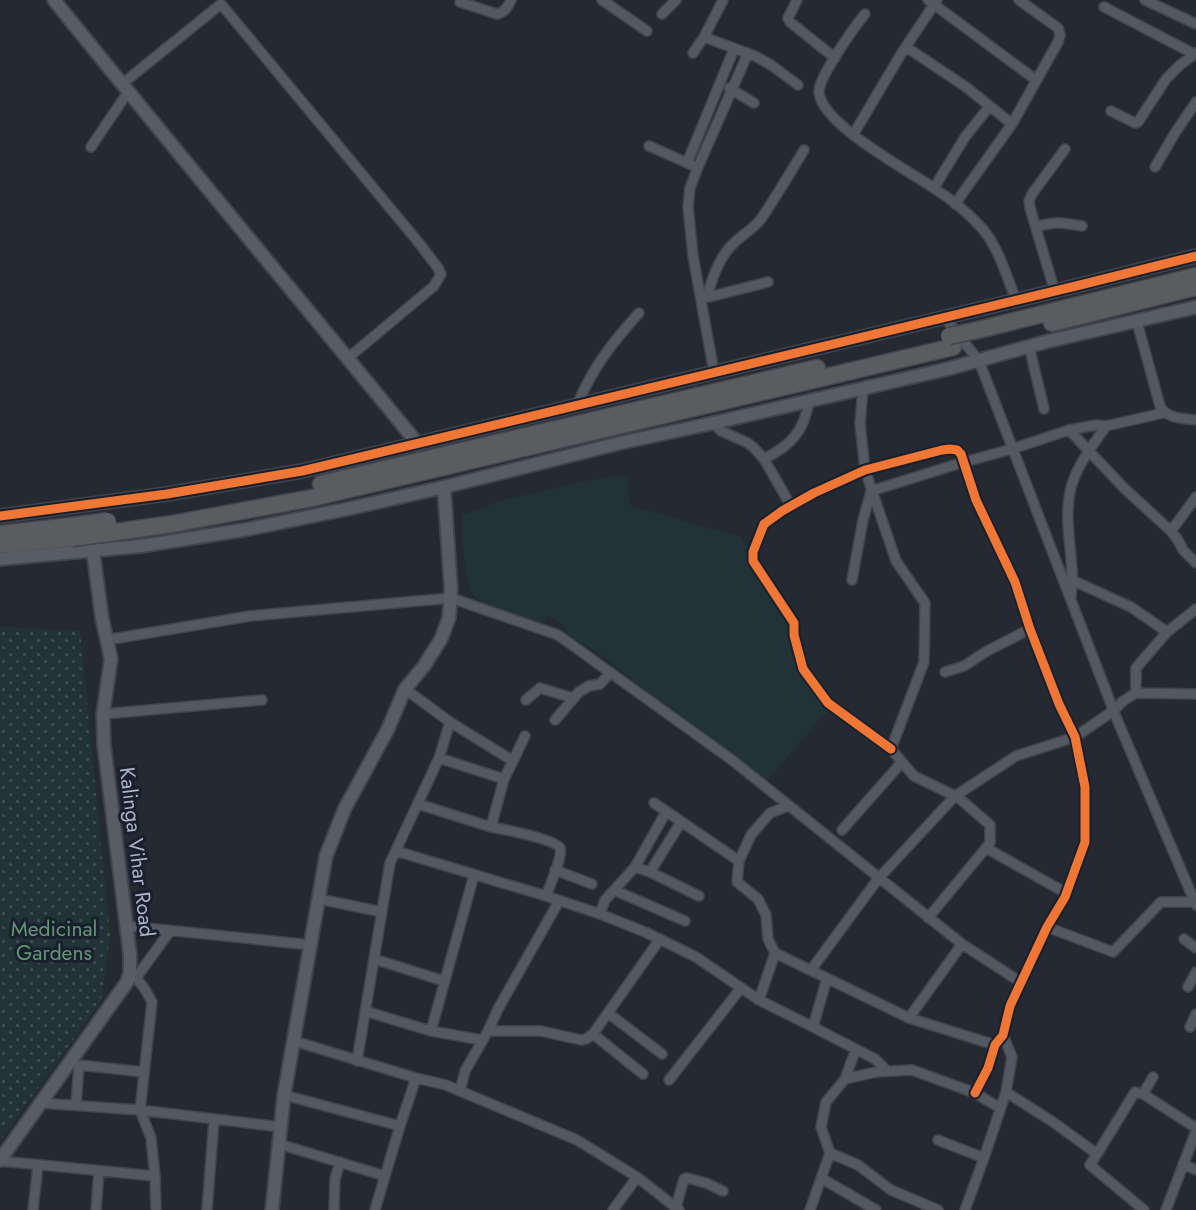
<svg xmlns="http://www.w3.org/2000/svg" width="1196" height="1210" viewBox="0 0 1196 1210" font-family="Jost,sans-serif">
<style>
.garden{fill:url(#garden-dots)}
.pitch{fill:#223338}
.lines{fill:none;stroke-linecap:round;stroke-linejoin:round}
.street-casing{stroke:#41444b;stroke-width:12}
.secondary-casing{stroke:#41444b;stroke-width:16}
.highway-casing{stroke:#41454e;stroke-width:19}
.street{stroke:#545860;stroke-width:9}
.secondary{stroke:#585c65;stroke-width:12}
.highway{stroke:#5a5c60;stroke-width:16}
.highway-bridge-casing{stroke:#41454e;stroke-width:19;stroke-linecap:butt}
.highway-bridge{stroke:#5a5c60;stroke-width:16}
.cycleway-casing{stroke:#181f2d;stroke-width:13}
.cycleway{stroke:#f07635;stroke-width:9}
.labels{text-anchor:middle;stroke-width:6;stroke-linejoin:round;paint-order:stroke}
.street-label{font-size:21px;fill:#adb4c5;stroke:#181f2d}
.park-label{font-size:21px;fill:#649674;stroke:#181f2d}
</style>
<defs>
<pattern id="garden-dots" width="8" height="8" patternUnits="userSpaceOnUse" patternTransform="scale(1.75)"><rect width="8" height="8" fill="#223338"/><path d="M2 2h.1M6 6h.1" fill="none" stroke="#3f4e53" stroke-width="1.8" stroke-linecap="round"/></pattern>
</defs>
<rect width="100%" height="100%" fill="#252932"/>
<path class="garden" d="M 0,627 L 80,631 L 110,935 L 101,1001 L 0,1141 Z"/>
<path class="pitch" d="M 627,474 L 630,506 L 741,537 L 792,625 L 802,671 L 832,709 L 819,720 L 766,782 L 679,714 L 640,686 L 611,662 L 564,632 L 566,628 L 549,616 L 544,623 C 530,618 487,607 477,599 C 462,586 463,534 462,515 L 503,500 L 586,481 Z"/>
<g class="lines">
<g class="street-casing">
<path id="street" d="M 602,0 L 647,31
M 797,0 L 788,18 L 790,22 L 835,58
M 928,0 L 1036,80
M 1145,0 L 1196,24
M 460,2 L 497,14 C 505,12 508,7 511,0
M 1104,7 L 1194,54
M 662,14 L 676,0
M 865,14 C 855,26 818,78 819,92 C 821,124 906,169 932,187 C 948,197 965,210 978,224 C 998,244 1006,275 1016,300
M 704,37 L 755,56 L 771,65 L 798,85
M 906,47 L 966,87 L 1012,124
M 693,53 L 704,37 L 723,0
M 122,84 L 221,4 L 419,243 L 438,268 L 441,274 L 434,286 L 348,358
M 729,88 L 754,103
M 1111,111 L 1135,123 L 1138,122 L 1166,79 L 1180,65 L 1196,53
M 853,135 L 901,54 L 937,0
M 649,146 L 692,165
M 91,147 L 128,92
M 687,163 L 734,49
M 1155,167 L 1175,133 L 1196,102
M 934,188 L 965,137 L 989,107
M 955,204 L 1012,124 L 1058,42 L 1060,35 L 1058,28 L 1019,0
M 1037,227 C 1054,221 1064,223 1082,226
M 1055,292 L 1030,208 L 1029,201 L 1032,194 L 1065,149
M 707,297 C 712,278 719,257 733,244 C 743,234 751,231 761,219 C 776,197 790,173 804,150
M 705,298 L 768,282
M 945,318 L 979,361 L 1116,717 L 1196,905
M 1137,322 L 1160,406 C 1167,419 1182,418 1196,420
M 1029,346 L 1044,409
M 714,372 L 693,256 L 688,206 L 690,188 L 698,167 L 748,53
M 863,389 L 860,423 L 865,470 L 896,561 L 925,603 L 924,662 L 891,749 L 914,776 L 959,798 L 990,825 L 990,843 L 928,918
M 577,405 C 593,367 612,343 639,313
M 713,423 L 721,431 L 748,443 L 754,448 L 764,459 L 791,506
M 1069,430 L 1125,489 L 1171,531 L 1178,540 L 1183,550 L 1196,563
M 764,459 C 791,445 804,432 809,401
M 1171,531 L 1196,497
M 852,580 L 863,520 L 871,491 L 964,462 L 1012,449 L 1069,430 L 1096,425 L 1106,426 L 1163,413
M 1074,581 L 1131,607 L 1167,632
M 1071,596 C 1076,564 1064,531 1069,498 C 1072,471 1091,448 1106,426
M 106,640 L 250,616 L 451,598 L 558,635 L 732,760 L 962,944 L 1022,983
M 945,672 L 964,666 L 987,651 L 1030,629
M 405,689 L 450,722 L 513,761 L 504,779 L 439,758
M 1136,693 L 1136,668 L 1167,632 L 1196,609
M 526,700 L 540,688 L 573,698
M 103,714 L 262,700
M 555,720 L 579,692 L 589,686 L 600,684 L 610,673
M 891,749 L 828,703 L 803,669 L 794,635 L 794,623 L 753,561 L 753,552 L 764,524 L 782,511 L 814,493 L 865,470 L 942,450 L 950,449 L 957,450 L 961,454 L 976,500 L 1015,582 L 1030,629 L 1059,704 L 1075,737 L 1085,787 L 1085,842 L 1065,897 L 1047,927 L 1010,1006 L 1003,1035 L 995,1045 L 988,1068 L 975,1093
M 513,761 L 525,736
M 654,803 L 739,861
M 418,804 L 491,827 L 504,779
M 788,806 L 770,813 L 751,835 L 739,861 L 737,882 L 758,899 L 766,915 L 768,939 L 775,953 L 909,1018 L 995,1045
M 491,827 C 502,829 556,839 560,848 C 563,857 549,887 546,896
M 842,830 L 902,762
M 986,848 L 1066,893
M 396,851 L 546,896 L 600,914 L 645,932 L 696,957 L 759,1000 L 775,953
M 635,867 L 650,872 L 699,896
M 555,870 L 592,884
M 650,872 L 681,822
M 614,890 L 685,921
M 319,899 L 382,912
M 600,914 L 605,900 L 635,867 L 666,812
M 127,926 L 311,945
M 1047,927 L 1113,952 L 1161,902 L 1194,902
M 1184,939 L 1196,948
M 374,959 L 444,981
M 811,970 L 878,879 L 955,796 L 1016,756 L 1075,737 L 1113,711 L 1123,701 L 1136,693 L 1196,694
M 136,978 L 170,931
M 1188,987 L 1196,972
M 759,1000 L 813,1027 L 827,978
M 365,1011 L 431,1031 L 482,1040
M 608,1013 L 662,1054
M 909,1018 L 962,944
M 813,1027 L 875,1059 L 887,1071
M 1190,1027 L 1196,1014
M 431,1031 L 474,875
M 488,1031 L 541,1031 L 581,1040 L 586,1039 L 593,1034 L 660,939
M 593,1034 L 643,1074
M 1003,1035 L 1012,1057 L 1006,1092
M 294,1041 L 416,1078 L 400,1126
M 357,1061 L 390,863 L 439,758 L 450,722
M 416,1078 L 446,1085 L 460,1091 L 465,1071 L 488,1031 L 498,1009 L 559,901
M 845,1079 L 856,1049
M 669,1080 L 741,988
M 460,1091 L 577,1140 L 637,1177 L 679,1210
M 1143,1094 L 1153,1077
M 284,1095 L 400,1126 L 385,1176
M 40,1103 L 140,1110 L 281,1127
M 76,1105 L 79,1065 L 143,1072
M 938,1140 L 984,1158 L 1006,1092 L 1053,1122 L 1097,1154 L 1135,1092 L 1143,1094 L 1196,1128
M 279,1144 L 385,1176 L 375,1210
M 830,1153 L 858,1165 L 891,1190 L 938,1210
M 1097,1154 L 1090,1165 L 1144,1210
M 0,1161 L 155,1176 L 151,1138 L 140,1110 L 152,1002 C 146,991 141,981 130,973
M 1183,1164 L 1196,1170
M 155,1176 L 156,1210
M 821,1178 L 876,1210
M 676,1207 L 684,1179 L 687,1178 L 706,1183 L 723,1191
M 33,1210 L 38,1165
M 96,1210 L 99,1171
M 207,1210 L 214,1119
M 334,1210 L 335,1179 L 340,1162
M 613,1210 L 637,1177
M 810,1210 L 830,1153 L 821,1127 L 826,1102 L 845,1079 L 876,1072 L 912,1070 L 975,1093 L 1000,1108
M 965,1210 L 984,1158
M 1166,1210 L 1196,1131"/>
</g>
<g class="secondary-casing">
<path id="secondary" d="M 54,0 C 174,149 297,296 418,444
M 0,516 L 167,494 L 302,471 L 1076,286 L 1196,256
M 0,559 L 141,546 L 243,530 L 347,509 L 444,487 L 620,443 L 713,423 L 947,369 L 1049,341 L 1196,307
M 0,1160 L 127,982 L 130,973 L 130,955 L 104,745 L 103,714 L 111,659 L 102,618 L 93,551
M 272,1210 L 284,1095 L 326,856 L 345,808 L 388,729 L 405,689 L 424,666 L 441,639 L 449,618 L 451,589 L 444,487"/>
</g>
<g class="highway-casing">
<path id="highway" d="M 1052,323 L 1196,287
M 978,330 L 1196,276
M 321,484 L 817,368
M 109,533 L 172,524 L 312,498 L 953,347
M 0,534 L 71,526
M 0,545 L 72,538"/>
</g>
<use href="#street" class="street"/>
<use href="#secondary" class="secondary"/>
<use href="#highway" class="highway"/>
<g class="highway-bridge-casing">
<path id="highway-bridge" d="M 949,336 L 978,330
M 71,526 L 108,521
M 72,538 L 109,533"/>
</g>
<use href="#highway-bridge" class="highway-bridge"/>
<g class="cycleway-casing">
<path id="cycleway" d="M 0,516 L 167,494 L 302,471 L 1076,286 L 1196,256
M 891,749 L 828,703 L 803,669 L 794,635 L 794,623 L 753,561 L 753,552 L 764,524 L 782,511 L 814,493 L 865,470 L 942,450 L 950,449 L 957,450 L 961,454 L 976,500 L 1015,582 L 1030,629 L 1059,704 L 1075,737 L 1085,787 L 1085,842 L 1065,897 L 1047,927 L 1010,1006 L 1003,1035 L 995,1045 L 988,1068 L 975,1093"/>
</g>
<use href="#cycleway" class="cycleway"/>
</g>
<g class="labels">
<g class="street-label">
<text transform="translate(137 852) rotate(83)" y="7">Kalinga Vihar Road</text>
</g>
<g class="park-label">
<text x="54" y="936">Medicinal<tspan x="54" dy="24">Gardens</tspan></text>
</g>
</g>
</svg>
